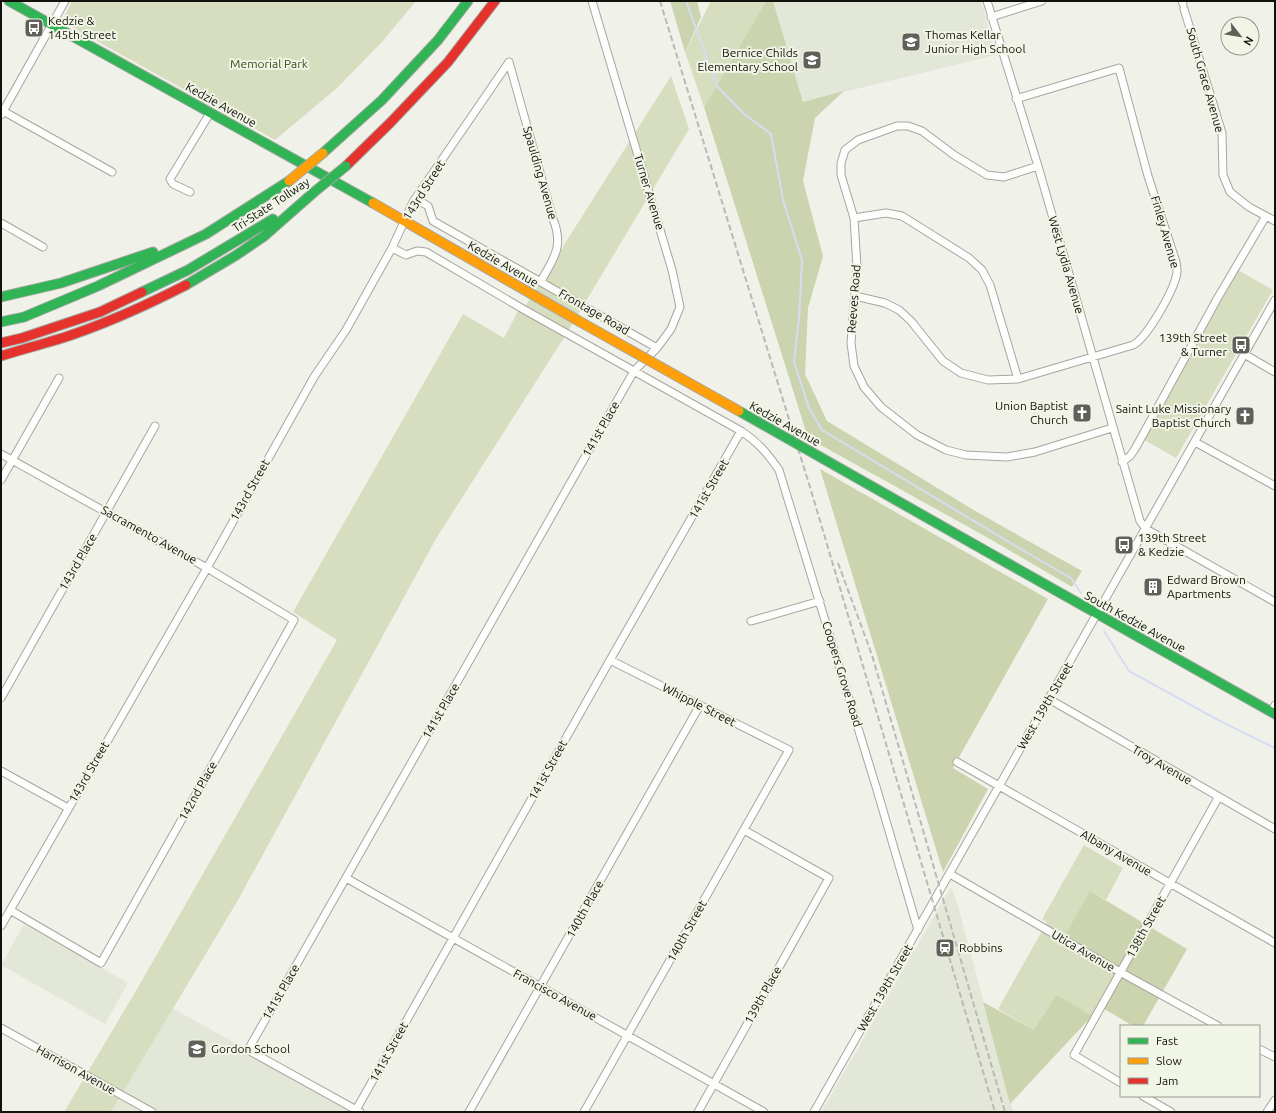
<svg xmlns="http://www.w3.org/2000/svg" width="1276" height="1113" viewBox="0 0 1276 1113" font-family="Ubuntu,sans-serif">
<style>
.built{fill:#e3e7d8}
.green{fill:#d6debf}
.forest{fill:#cbd4af}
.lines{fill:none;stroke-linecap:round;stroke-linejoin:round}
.stream{stroke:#d6ddf3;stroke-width:2}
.street-casing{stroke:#a5a6a0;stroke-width:9}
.fast-casing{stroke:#a5a6a0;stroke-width:11}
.slow-casing{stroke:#a5a6a0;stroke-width:11}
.jam-casing{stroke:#a5a6a0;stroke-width:11}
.street{stroke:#fdfdfc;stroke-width:7}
.fast{stroke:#30b455;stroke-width:9}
.slow{stroke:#ff9f0a;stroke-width:9}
.jam{stroke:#e5322d;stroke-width:9}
.rail{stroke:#b9b9b8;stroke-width:2;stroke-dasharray:6 3;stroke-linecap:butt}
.fast-bridge-casing{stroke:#a5a6a0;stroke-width:11;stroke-linecap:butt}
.slow-bridge-casing{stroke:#a5a6a0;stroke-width:11;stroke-linecap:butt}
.fast-bridge{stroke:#30b455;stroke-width:9}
.slow-bridge{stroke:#ff9f0a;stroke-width:9}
.labels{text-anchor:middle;stroke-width:4;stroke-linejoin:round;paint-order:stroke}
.poi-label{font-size:12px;fill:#11120d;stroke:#f1f5e6;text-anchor:start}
.park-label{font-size:12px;fill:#3b4518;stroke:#f1f5e6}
.street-label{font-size:12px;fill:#11120d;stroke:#f1f5e6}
</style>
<rect width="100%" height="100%" fill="#f0f2ea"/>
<path class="built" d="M 773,1 L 981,1 L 996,55 L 803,102 Z
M 951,887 L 957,902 L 1013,1112 L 821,1112 Z
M 24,924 L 128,983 L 105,1024 L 1,965 Z
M 172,1008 L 360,1112 L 111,1112 Z"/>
<path class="green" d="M 72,1 L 416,1 L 382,42 L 336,89 L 275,140 L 68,25 L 65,21 L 64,17 Z
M 711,1 L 766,1 L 704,107 L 685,52 Z
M 671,76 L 689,129 L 567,333 L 437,537 L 238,900 L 111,1112 L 64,1112 L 137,989 L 337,640 L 293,612 L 463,314 L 504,338 L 520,307 L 524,308 Z
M 1238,270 L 1273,290 L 1176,458 L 1144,440 Z
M 1084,845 L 1123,868 L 1106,900 L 1090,891 L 1120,972 L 1092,1016 L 1034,1030 L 998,1009 L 1047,922 L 1042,919 Z"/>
<path class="forest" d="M 670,1 L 697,1 L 701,17 L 685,52 Z
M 766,1 L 773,1 L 803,102 L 844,91 L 815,118 L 803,181 L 823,256 L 808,308 L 805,374 L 827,421 L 977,512 L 1082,571 L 1072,587 L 990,539 L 808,438 L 704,107 Z
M 820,469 L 1048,599 L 953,768 L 988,789 L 943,872 Z
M 1090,891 L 1187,949 L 1143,1026 L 1133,1026 L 1101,1007 L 1120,972 L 1063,939 Z
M 1057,995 L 1092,1016 L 1010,1104 L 983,1002 L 1034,1030 Z"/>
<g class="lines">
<path class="stream" d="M 686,1 L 717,86 L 743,113 L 771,134 L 783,200 L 802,260 L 799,319 L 794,362 L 809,408 L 822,430 L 1024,551 L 1071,578 L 1081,593
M 1104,631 L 1129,671 L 1220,721 L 1275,748"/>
<g class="street-casing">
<path id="street" d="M 987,1 L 1038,166 L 1140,521 L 1146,529 L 1275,602
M 1182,1 L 1183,4
M 1184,9 L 1222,133 L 1223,175 L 1230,192 L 1249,207 L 1275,221
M 991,17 L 1042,1
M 509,62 L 553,219 C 564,246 554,258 541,281
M 3,111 L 112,172
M 1,115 L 65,1
M 1038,166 L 1004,177 L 987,175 L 954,155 L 922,131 L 908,126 L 897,126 L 858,140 L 845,150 L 841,163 L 841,175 L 854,218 L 857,267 L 851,343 L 854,366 L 864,387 L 881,407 L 917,435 L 946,450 L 966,455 L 1007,457 L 1035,452 L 1112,428
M 190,192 L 173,184 L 170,179 L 210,113
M 413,202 L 423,203 L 428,206 L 433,221 L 657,348
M 854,218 L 886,213 L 902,216 L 969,258 L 982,270 L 990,285 L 1018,379
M 1,223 L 43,247
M 392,248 L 406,255 L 417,251 L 426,252 L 523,309 L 741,431 C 759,443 767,453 779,470 L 877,790 L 918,930
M 855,296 L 885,303 L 899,310 L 911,321 L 943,361 L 961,373 L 988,380 L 1018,379 L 1133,345 C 1147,338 1172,293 1176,277 C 1178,272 1177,267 1176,262 L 1148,176 L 1119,68 L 1016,99
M 1244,354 L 1275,372
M 1195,442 L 1275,486
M 1,454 L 207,568 L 294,620 L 101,963 L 10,910
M 1122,462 L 1130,456 L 1135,449 L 1217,299 L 1266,216
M 1,480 L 59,378
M 751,621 L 820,601
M 1,698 L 155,426
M 1049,699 L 1275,829
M 1271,712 L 1275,705
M 957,762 L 1275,943
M 1,771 L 68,808
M 950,874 L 1120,972 L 1218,1026
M 346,878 L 764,1112
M 1,926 L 207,568 L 314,377 L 346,330 L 392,248 L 413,202 L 509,62
M 1,1028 L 152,1112
M 1259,1049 L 1275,1057
M 1121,1083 L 1074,1055 L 1218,798
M 1143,1096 L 1171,1112
M 356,1110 L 610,660 L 741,431
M 360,1112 L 248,1050 L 634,371 L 657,348 L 671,329 L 680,307 L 672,270 L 592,1
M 469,1112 L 700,705
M 584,1112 L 789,750 L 610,660
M 698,1112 L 829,878 L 744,830
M 814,1112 L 1275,300
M 1267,1112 L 1275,1100"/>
</g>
<g class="fast-casing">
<path id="fast" d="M 9,1 L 373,203
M 323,153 L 382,100 L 438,40 L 468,1
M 186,285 L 235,256 L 263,237 L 313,193
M 142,292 L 188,270 L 273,219
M 1,297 L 61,283 L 153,252
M 1,322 L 24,317 L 98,286 L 206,234 L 289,181
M 984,550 L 1275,714"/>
</g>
<g class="slow-casing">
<path id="slow" d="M 373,203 L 577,320"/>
</g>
<g class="jam-casing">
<path id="jam" d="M 346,166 L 390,123 L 448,62 L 495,1
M 1,343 L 22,338 L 100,312 L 142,292
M 1,356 C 26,348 52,342 77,333 C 114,320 151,303 186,285"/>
</g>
<use href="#street" class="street"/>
<use href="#fast" class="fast"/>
<use href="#slow" class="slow"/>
<use href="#jam" class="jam"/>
<path class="rail" d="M 660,1 L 813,497 L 995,1112
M 838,563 L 872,655 L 1005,1112"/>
<g class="fast-bridge-casing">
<path id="fast-bridge" d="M 313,193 L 346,166
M 739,411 L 984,550"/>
</g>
<g class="slow-bridge-casing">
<path id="slow-bridge" d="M 289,181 L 323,153
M 577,320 L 739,411"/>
</g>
<use href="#fast-bridge" class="fast-bridge"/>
<use href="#slow-bridge" class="slow-bridge"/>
</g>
<defs>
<g id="bus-square" transform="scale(1)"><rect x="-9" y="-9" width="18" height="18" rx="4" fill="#5f605a" stroke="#f1f5e6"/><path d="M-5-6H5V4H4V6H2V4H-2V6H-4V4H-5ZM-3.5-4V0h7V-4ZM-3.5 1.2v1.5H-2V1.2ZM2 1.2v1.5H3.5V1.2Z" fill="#fff"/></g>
<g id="school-square" transform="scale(1)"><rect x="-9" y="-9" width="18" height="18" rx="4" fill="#5f605a" stroke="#f1f5e6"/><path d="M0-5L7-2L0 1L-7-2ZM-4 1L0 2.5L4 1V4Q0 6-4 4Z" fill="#fff"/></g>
<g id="church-square" transform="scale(1)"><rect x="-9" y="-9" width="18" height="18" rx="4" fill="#5f605a" stroke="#f1f5e6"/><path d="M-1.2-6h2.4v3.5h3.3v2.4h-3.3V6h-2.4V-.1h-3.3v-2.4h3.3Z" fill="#fff"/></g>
<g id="building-square" transform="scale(1)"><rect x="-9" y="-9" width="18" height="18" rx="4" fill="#5f605a" stroke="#f1f5e6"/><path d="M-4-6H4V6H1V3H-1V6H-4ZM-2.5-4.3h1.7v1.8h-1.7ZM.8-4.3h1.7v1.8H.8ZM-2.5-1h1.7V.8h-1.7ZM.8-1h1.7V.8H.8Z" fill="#fff"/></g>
<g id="station-square" transform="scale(1)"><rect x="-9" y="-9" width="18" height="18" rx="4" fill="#5f605a" stroke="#f1f5e6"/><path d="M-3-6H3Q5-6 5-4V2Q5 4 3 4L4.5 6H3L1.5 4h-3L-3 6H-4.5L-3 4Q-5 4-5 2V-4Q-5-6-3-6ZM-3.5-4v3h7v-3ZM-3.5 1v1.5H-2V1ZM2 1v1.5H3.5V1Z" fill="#fff"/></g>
</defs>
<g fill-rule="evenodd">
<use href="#bus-square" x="34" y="28"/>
<use href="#school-square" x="911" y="42"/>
<use href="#school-square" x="812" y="60"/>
<use href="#bus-square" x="1241" y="345"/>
<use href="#church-square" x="1082" y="413"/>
<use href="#church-square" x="1245" y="416"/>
<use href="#bus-square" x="1124" y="545"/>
<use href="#building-square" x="1153" y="587"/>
<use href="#station-square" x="945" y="948"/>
<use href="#school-square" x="197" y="1049"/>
</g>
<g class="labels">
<g class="poi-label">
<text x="48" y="25">Kedzie &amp;<tspan x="48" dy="14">145th Street</tspan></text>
<text x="925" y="39">Thomas Kellar<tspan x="925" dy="14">Junior High School</tspan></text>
<text x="798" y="57" text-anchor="end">Bernice Childs<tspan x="798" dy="14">Elementary School</tspan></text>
<text x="1227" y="342" text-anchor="end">139th Street<tspan x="1227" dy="14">&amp; Turner</tspan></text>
<text x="1068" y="410" text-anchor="end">Union Baptist<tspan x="1068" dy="14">Church</tspan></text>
<text x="1231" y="413" text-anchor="end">Saint Luke Missionary<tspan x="1231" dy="14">Baptist Church</tspan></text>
<text x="1138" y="542">139th Street<tspan x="1138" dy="14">&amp; Kedzie</tspan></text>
<text x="1167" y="584">Edward Brown<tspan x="1167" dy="14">Apartments</tspan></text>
<text x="959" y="952">Robbins</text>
<text x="211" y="1053">Gordon School</text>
</g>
<g class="park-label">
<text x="269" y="68">Memorial Park</text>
</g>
<g class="street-label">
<text transform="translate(1205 80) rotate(74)" y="4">South Grace Avenue</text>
<text transform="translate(221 105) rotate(29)" y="4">Kedzie Avenue</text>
<text transform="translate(540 173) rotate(74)" y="4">Spaulding Avenue</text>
<text transform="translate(424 190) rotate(-58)" y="4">143rd Street</text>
<text transform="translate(649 192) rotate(73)" y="4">Turner Avenue</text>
<text transform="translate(271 205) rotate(-33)" y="4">Tri-State Tollway</text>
<text transform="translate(1165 232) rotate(74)" y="4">Finley Avenue</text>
<text transform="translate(503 264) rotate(30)" y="4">Kedzie Avenue</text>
<text transform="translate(1066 265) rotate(74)" y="4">West Lydia Avenue</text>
<text transform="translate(854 299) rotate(-86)" y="4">Reeves Road</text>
<text transform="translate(594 312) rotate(30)" y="4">Frontage Road</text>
<text transform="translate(785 424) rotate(29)" y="4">Kedzie Avenue</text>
<text transform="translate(601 429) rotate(-60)" y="4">141st Place</text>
<text transform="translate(709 489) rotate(-60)" y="4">141st Street</text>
<text transform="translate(250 490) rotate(-61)" y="4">143rd Street</text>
<text transform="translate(149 535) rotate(29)" y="4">Sacramento Avenue</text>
<text transform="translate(78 562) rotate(-60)" y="4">143rd Place</text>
<text transform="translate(1135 622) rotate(29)" y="4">South Kedzie Avenue</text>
<text transform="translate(842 674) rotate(73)" y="4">Coopers Grove Road</text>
<text transform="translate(699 705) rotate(27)" y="4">Whipple Street</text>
<text transform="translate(1045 706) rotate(-60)" y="4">West 139th Street</text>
<text transform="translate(441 711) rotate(-60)" y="4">141st Place</text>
<text transform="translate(1162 765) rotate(30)" y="4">Troy Avenue</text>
<text transform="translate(548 770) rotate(-61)" y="4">141st Street</text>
<text transform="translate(89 772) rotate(-60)" y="4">143rd Street</text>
<text transform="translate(198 791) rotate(-61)" y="4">142nd Place</text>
<text transform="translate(1116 853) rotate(30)" y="4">Albany Avenue</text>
<text transform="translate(585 909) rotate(-61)" y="4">140th Place</text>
<text transform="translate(1146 927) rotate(-61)" y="4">138th Street</text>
<text transform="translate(687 931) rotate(-61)" y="4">140th Street</text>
<text transform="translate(1083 951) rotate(30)" y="4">Utica Avenue</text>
<text transform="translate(885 988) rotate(-60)" y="4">West 139th Street</text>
<text transform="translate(281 992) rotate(-60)" y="4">141st Place</text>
<text transform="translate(555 995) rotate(29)" y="4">Francisco Avenue</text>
<text transform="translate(763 995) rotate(-61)" y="4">139th Place</text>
<text transform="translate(389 1052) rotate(-61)" y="4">141st Street</text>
<text transform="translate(76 1070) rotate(29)" y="4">Harrison Avenue</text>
</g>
</g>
<rect width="1276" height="1113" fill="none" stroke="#11120d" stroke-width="4"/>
<rect x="1120" y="1025" width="140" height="72" fill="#f1f5e6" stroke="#979a8f"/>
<rect x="1128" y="1038" width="20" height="6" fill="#30b455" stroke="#979a8f"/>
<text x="1156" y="1045" font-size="12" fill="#11120d">Fast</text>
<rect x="1128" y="1058" width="20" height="6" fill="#ff9f0a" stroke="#979a8f"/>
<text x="1156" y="1065" font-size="12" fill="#11120d">Slow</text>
<rect x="1128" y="1078" width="20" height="6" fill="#e5322d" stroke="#979a8f"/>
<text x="1156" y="1085" font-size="12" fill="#11120d">Jam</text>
<g transform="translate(1240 36) rotate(121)"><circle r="19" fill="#f1f5e6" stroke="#979a8f"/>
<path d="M0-3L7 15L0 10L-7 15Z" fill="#5f605a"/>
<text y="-6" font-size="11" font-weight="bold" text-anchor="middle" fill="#11120d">N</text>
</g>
</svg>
